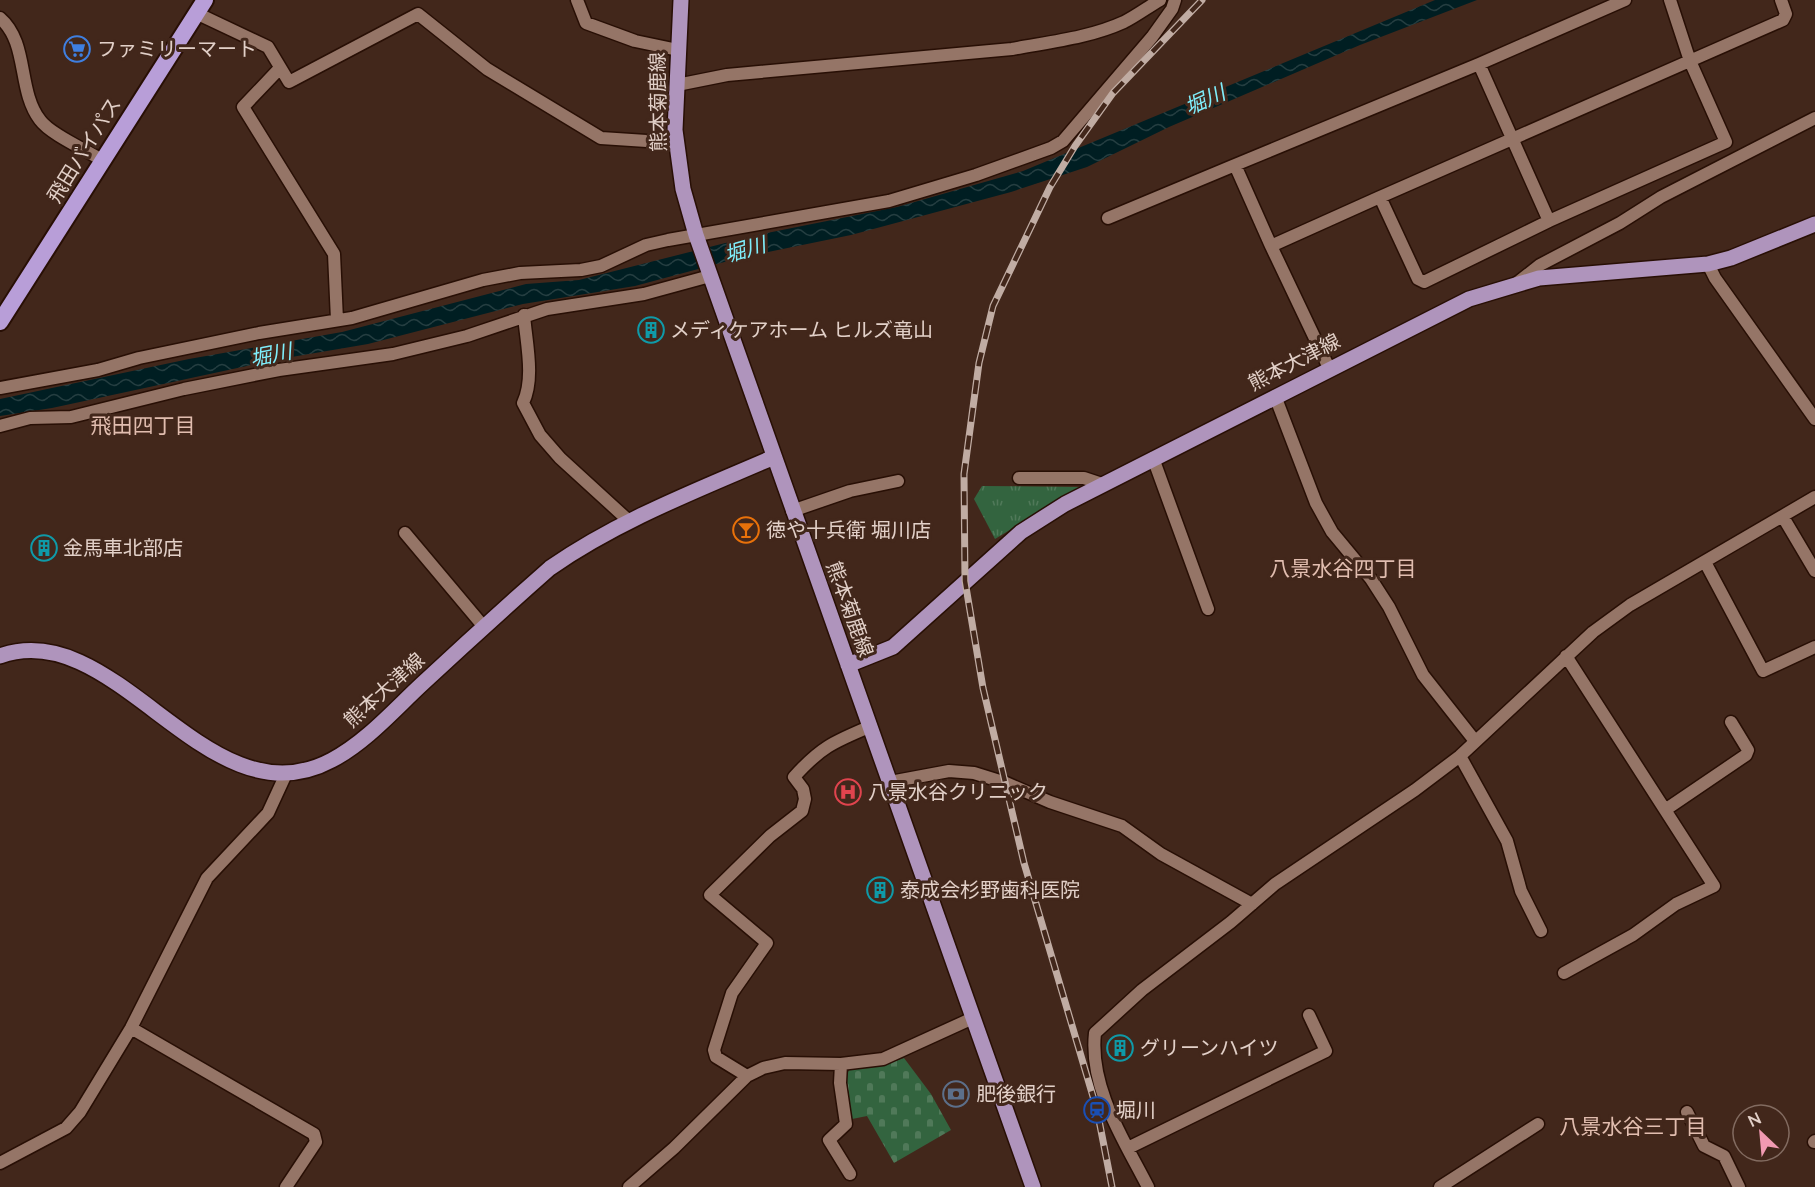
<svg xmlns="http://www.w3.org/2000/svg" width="1815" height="1187" viewBox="0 0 1815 1187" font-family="Lato,'Noto Sans JP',sans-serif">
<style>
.grass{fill:url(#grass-tufts)}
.cemetery{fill:url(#cemetery-stones)}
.water{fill:url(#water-waves)}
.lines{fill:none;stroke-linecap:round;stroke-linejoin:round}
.minor-casing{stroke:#280f05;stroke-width:15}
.tertiary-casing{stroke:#280f05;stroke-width:15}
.primary-casing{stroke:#280f05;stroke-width:18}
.trunk-casing{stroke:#280f05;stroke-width:20}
.minor{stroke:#957567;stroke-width:12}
.tertiary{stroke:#957567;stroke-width:12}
.primary{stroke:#af94bc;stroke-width:15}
.trunk{stroke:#b89ed8;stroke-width:16}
.rail-casing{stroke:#c0aca3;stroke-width:7}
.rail{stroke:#42271b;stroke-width:4.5;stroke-dasharray:14;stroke-linecap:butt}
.labels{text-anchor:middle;stroke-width:6;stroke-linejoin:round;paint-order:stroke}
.poi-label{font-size:20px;fill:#e2d0c8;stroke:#42271b;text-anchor:start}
.street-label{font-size:20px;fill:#e2d0c8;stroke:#42271b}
.water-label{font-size:21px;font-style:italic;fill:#7feefb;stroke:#42271b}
.neighbourhood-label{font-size:21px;fill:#e1bdaf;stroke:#42271b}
</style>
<defs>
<pattern id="grass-tufts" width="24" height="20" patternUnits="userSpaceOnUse" patternTransform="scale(1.5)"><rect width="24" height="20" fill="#33643f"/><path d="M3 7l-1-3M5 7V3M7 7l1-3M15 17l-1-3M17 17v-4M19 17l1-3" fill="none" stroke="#507959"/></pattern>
<pattern id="cemetery-stones" width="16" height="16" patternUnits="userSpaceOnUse" patternTransform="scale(1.5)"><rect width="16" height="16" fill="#33643f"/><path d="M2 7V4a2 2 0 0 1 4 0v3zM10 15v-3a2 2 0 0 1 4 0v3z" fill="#507959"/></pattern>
<pattern id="water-waves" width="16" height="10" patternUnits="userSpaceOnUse" patternTransform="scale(1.5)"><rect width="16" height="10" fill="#001e22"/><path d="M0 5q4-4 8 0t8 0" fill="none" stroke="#253e41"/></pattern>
</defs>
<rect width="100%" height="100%" fill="#42271b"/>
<path class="grass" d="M 982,486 L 1081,487 L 995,539 L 974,499 Z"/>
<path class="cemetery" d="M 904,1058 L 931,1094 L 951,1130 L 894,1163 L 867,1116 L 852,1119 L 846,1075 L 850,1069 L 881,1066 Z"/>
<path class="water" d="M 1435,0 L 1477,0 L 1360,45 L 1169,127 L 1087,167 L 1011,192 L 851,235 L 743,257 L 635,286 L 523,304 L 368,344 L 274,360 L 52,408 L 0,416 L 0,399 L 189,359 L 342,332 L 526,284 L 579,280 L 757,235 L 897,207 L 1023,171 Z"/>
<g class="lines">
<g class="minor-casing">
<path id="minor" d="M 577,0 L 586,23 L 635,41 L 678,50
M 196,13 L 268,47 L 289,82 L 418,14 L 487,69 L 601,138 L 677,143
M 0,18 C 29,43 17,90 40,120 C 50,134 86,150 102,160
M 1479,64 L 1549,221
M 280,68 L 243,107 L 334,254 L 337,320
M 1235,165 L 1479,64 L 1625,0
M 1380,197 L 1783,20 L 1786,14 L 1781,0
M 1108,218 L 1235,165 L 1271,246 L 1380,197 L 1418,279 L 1424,282 L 1549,221 L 1726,142 L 1690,61 L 1670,0
M 1271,246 L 1329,368
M 1708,264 L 1715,278 L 1815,419
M 1517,283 L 1540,265 L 1620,223 L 1661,197 L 1815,118
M 524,315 C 526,342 535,378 523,403 L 540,435 L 560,458 L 629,521
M 0,388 L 98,370 L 139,358 L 259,333 L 352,318 L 483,280 L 520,273 L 581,270 L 601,266 L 646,245 L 668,240 L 889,201 L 976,175 L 1051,148 L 1063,141 L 1152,37 L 1172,9 L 1175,0
M 1275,396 L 1316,503 L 1332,532 L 1371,579 L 1389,607 L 1423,675 L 1475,741
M 0,426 L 30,418 L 71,417 L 184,389 L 279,370 L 393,354 L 467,336 L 547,309 L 644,294 L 710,276
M 1153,458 L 1208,609
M 1019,478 L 1084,478 L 1102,484
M 792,511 L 850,491 L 898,481
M 1783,517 L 1815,571
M 405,533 L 484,627
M 1705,562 L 1763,671 L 1815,647
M 1460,756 L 1507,841 L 1521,891 L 1541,931
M 890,782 L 949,771 L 974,773 L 1006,783 L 1050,802 L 1122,826 L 1161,854 L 1252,904
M 1665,810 L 1746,755 L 1748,750 L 1731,722
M 1564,973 L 1633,935 L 1676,904 L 1714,886 L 1566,656
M 131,1028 L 314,1134 L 316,1142 L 286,1187
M 841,1064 L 840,1083 L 846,1124 L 829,1140 L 850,1174
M 747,1076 L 716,1057 L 714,1050 L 732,993 L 767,943 L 710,895 L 770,836 L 802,811 L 805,799 L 803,789 L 794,777 C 820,748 833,742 869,727
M 1687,1112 L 1704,1146 L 1724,1156 L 1739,1187
M 1814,1142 L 1815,1141
M 1128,1148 L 1326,1051 L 1309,1015
M 0,1163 L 66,1128 L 80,1112 L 131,1028 L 207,878 L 268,813 L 286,774
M 629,1187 L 674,1148 L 747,1076 L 763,1068 L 785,1063 L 841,1064 L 883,1059 L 973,1018
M 1148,1187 C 1124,1140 1089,1088 1095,1033 L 1142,990 L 1231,922 L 1275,884 L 1415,790 L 1460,756 L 1593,632 L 1630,605 L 1815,497
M 1440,1187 L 1538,1124"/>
</g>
<g class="tertiary-casing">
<path id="tertiary" d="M 677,85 L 727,75 L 1012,49 C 1049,42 1089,38 1124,22 C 1136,16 1148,7 1160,0"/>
</g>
<g class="primary-casing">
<path id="primary" d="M 681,0 L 675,130 L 683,189 L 696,235 L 1033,1187
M 0,656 C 117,614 208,827 332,760 C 366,742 394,710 422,684 C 464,645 507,606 550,568 C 619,520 698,490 774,457
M 848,665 L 893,647 L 1021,532 L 1065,504 L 1469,299 L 1539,278 L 1708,264 L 1731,258 L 1815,224"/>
</g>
<g class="trunk-casing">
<path id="trunk" d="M 0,322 L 205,0"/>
</g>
<use href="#minor" class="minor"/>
<use href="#tertiary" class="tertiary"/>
<use href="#primary" class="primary"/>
<use href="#trunk" class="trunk"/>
<g class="rail-casing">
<path id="rail" d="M 1112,1187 L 1097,1110 L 1024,863 L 983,688 L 965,581 L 964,474 L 979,363 L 993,306 L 1050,187 L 1075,146 L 1113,93 L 1202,0"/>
</g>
<use href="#rail" class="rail"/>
</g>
<defs>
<g id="supermarket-ring" transform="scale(1.35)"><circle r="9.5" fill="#42271b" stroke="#3f7fe0" stroke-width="1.5"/><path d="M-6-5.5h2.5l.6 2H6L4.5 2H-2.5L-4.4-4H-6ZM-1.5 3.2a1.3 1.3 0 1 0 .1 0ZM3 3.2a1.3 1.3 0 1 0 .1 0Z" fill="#3f7fe0"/></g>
<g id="building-ring" transform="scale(1.35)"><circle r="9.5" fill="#42271b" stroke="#0f9aa8" stroke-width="1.5"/><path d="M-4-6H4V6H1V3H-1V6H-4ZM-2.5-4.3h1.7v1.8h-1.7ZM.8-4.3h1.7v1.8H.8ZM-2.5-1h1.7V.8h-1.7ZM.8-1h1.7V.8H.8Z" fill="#0f9aa8"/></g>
<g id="bar-ring" transform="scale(1.35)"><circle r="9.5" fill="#42271b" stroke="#e8710a" stroke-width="1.5"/><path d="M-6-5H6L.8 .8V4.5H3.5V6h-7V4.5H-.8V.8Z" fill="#e8710a"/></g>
<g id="hospital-ring" transform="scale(1.35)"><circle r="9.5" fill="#42271b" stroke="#e0444e" stroke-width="1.5"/><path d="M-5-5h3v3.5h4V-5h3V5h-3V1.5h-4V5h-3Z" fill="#e0444e"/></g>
<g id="bank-ring" transform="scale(1.35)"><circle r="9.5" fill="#42271b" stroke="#5c6f8a" stroke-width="1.5"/><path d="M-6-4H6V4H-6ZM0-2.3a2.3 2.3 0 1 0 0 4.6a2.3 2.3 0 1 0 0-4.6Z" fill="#5c6f8a"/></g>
<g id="station-ring" transform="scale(1.35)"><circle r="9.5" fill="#42271b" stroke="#1a4fb4" stroke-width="1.5"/><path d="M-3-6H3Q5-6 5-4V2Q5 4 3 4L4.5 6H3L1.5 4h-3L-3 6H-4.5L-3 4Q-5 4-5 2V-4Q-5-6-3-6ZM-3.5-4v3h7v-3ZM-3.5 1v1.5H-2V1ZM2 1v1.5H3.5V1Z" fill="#1a4fb4"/></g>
</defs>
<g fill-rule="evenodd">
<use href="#supermarket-ring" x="77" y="49"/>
<use href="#building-ring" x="651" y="330"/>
<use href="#bar-ring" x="746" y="530"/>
<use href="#building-ring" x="44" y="548"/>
<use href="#hospital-ring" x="848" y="792"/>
<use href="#building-ring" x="880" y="890"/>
<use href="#building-ring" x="1120" y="1048"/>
<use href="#bank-ring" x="956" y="1094"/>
<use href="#station-ring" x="1097" y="1110"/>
</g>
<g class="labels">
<g class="poi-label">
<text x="97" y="56">ファミリーマート</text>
<text x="670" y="337">メディケアホーム ヒルズ竜山</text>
<text x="766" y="537">徳や十兵衛 堀川店</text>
<text x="63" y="555">金馬車北部店</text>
<text x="868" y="799">八景水谷クリニック</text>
<text x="900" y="897">泰成会杉野歯科医院</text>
<text x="1140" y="1055">グリーンハイツ</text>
<text x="976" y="1101">肥後銀行</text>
<text x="1116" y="1117">堀川</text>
</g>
<g class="street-label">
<text transform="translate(658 102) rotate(-91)" y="7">熊本菊鹿線</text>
<text transform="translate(84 150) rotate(-58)" y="7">飛田バイパス</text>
<text transform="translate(1294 362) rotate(-27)" y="7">熊本大津線</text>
<text transform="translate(850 609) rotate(70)" y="7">熊本菊鹿線</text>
<text transform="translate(384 690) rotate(-42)" y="7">熊本大津線</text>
</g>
<g class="water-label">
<text transform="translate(1205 100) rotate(-24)" y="7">堀川</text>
<text transform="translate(745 250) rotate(-16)" y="7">堀川</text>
<text transform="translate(271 355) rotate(-11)" y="7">堀川</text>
</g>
<g class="neighbourhood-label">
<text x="143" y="433">飛田四丁目</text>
<text x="1343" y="576">八景水谷四丁目</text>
<text x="1633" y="1134">八景水谷三丁目</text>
</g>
</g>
<g transform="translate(1761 1133) rotate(334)"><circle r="28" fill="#42271b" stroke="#826b60" stroke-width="1.5"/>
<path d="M0-4.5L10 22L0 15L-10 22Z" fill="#f19ab2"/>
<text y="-9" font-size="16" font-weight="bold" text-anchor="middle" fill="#e2d0c8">N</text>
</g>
</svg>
